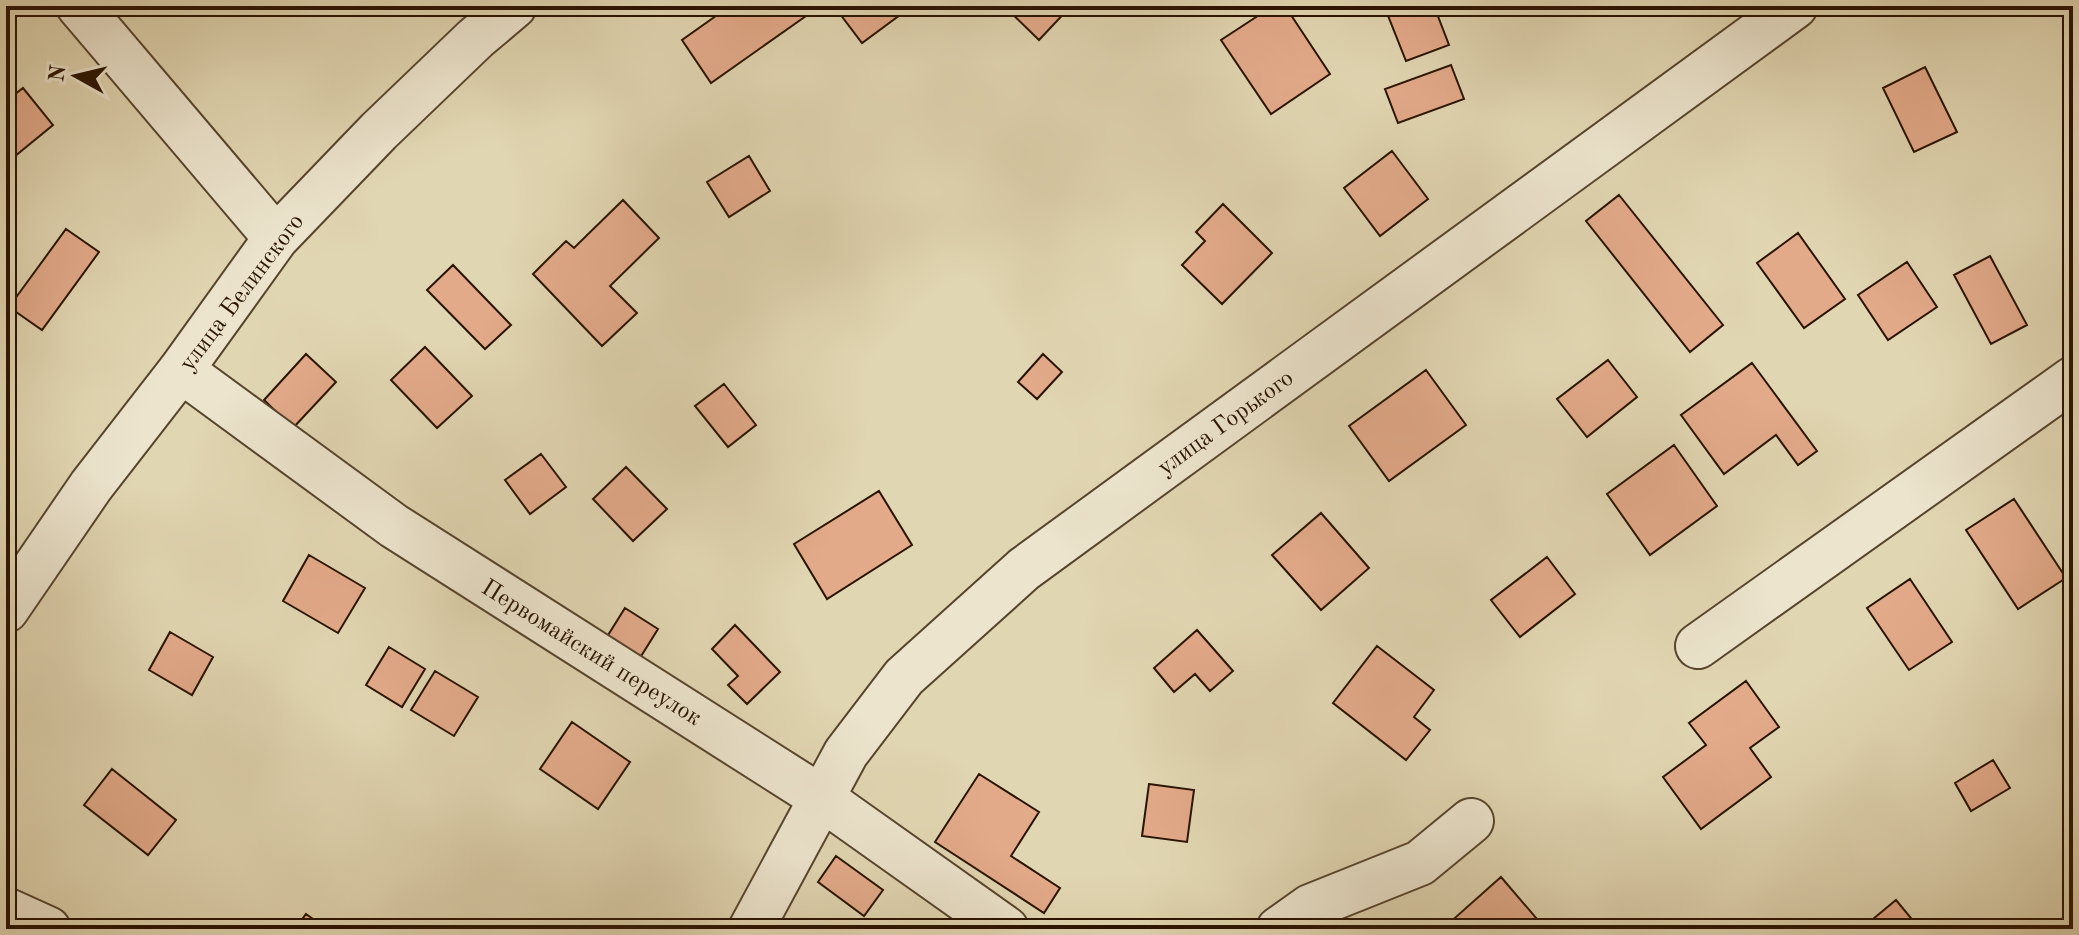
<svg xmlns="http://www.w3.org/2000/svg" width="2079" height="935" viewBox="0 0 2079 935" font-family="'Old Standard TT',serif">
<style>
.building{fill:#e3aa8a;stroke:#291301;stroke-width:2}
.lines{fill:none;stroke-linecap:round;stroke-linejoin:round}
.minor-casing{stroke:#57442d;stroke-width:48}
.minor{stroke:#ece4cd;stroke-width:44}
.labels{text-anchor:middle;stroke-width:8;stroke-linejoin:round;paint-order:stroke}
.street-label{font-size:24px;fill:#291301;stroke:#ece4cd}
</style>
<rect width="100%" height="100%" fill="#e1d6b2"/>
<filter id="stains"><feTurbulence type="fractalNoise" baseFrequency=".0025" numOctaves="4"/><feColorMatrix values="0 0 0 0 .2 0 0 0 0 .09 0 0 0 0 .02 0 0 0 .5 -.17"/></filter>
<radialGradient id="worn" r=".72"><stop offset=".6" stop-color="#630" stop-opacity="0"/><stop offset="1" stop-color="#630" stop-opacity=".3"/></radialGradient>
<path class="building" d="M 730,6 L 799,6 L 806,16 L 711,83 L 682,40 Z
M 834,6 L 899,6 L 904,12 L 862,43 Z
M 1004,6 L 1071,6 L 1039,40 Z
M 1273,6 L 1285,6 L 1330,74 L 1271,114 L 1221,40 Z
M 1391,6 L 1434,6 L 1449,45 L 1406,61 L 1385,8 Z
M 1451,65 L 1464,99 L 1398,123 L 1385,89 Z
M 1925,67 L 1957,132 L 1914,152 L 1883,88 Z
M 23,88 L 53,125 L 9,161 L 6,157 L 6,101 Z
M 1392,151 L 1428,199 L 1380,236 L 1344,188 Z
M 749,156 L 770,191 L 729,217 L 707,182 Z
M 1619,195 L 1723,325 L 1690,352 L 1586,221 Z
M 623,200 L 659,238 L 610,286 L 637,313 L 602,346 L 533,274 L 566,241 L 574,248 Z
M 6,203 L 16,212 L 6,224 Z
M 1223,204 L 1272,253 L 1222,304 L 1182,265 L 1205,241 L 1196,232 Z
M 66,229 L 99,252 L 42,330 L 9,307 Z
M 1798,233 L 1845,299 L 1804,328 L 1757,263 Z
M 1990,256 L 2027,325 L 1991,344 L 1954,275 Z
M 1907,262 L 1937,307 L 1888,340 L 1858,295 Z
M 453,265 L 511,325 L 485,349 L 427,290 Z
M 425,347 L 472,396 L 437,428 L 391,380 Z
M 306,354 L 336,382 L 293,428 L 264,400 Z
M 1043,354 L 1062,372 L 1037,399 L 1018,382 Z
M 1608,360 L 1637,397 L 1587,437 L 1557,399 Z
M 1752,363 L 1817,451 L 1798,465 L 1776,435 L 1724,474 L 1681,415 Z
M 1426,370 L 1466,425 L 1389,481 L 1349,426 Z
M 724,384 L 756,425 L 728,447 L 695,406 Z
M 1674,445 L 1717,506 L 1650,555 L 1607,494 Z
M 541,454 L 566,487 L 530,514 L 505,480 Z
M 626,467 L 667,509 L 633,541 L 593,499 Z
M 879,491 L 912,545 L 827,599 L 794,544 Z
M 2014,499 L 2066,578 L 2018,609 L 1966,530 Z
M 1321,513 L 1369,568 L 1321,610 L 1272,555 Z
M 309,555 L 365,588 L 338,633 L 283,601 Z
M 1547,557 L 1575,594 L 1520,637 L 1491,600 Z
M 1910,579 L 1952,642 L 1909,670 L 1867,608 Z
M 625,608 L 658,629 L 638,661 L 605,640 Z
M 735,625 L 780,672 L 747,704 L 728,685 L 738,676 L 712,649 Z
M 1197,630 L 1233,671 L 1210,691 L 1195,674 L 1174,692 L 1154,668 Z
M 170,632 L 213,657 L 192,695 L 149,670 Z
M 1377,646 L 1434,690 L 1414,717 L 1430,730 L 1406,760 L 1333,703 Z
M 389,647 L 425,669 L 402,707 L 366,685 Z
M 435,671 L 478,697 L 454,736 L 411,710 Z
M 1746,681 L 1779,727 L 1750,748 L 1771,777 L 1701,829 L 1663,777 L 1706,745 L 1689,723 Z
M 572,722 L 630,762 L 598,809 L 540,769 Z
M 1993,760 L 2010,788 L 1971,811 L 1955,783 Z
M 112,769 L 176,820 L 148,855 L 84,805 Z
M 979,774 L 1039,812 L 1011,856 L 1060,888 L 1044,913 L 935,842 Z
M 1149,784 L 1194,790 L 1187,842 L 1142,836 Z
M 836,856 L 883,890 L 864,916 L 818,882 Z
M 1501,877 L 1543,926 L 1539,929 L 1452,929 L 1448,924 Z
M 1896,900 L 1920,929 L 1861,929 Z
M 306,914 L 327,929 L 295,929 Z"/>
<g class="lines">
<g class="minor-casing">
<path id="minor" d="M 79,6 L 276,238
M 181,370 L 394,526 L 820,797 L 1006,929
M 6,610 L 91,486 L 181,370 L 276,238 L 379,131 L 476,38 L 514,6
M 1698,646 L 2073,379
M 6,910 L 48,929
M 751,929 L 846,753 L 904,677 L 1024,569 L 1795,6
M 1279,929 L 1310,907 L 1420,863 L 1471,821"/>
</g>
<use href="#minor" class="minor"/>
</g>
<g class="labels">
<g class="street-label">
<text transform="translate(241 292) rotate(-53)" y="8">улица Белинского</text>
<text transform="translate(1225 422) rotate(-36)" y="8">улица Горького</text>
<text transform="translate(592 652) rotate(32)" y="8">Первомайский переулок</text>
</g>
</g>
<rect width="2079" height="935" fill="none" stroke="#e1d6b2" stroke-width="32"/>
<rect x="8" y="8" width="2063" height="919" fill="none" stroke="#291301" stroke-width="4"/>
<rect x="16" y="16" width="2047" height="903" fill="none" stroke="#291301" stroke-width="2"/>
<g transform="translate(76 76) rotate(278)" stroke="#ece4cd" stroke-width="6" paint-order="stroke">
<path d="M0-6L14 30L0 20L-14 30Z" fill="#291301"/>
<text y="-12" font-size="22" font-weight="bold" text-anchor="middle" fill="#291301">N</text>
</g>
<rect width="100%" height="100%" filter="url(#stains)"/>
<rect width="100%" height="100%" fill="url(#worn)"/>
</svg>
